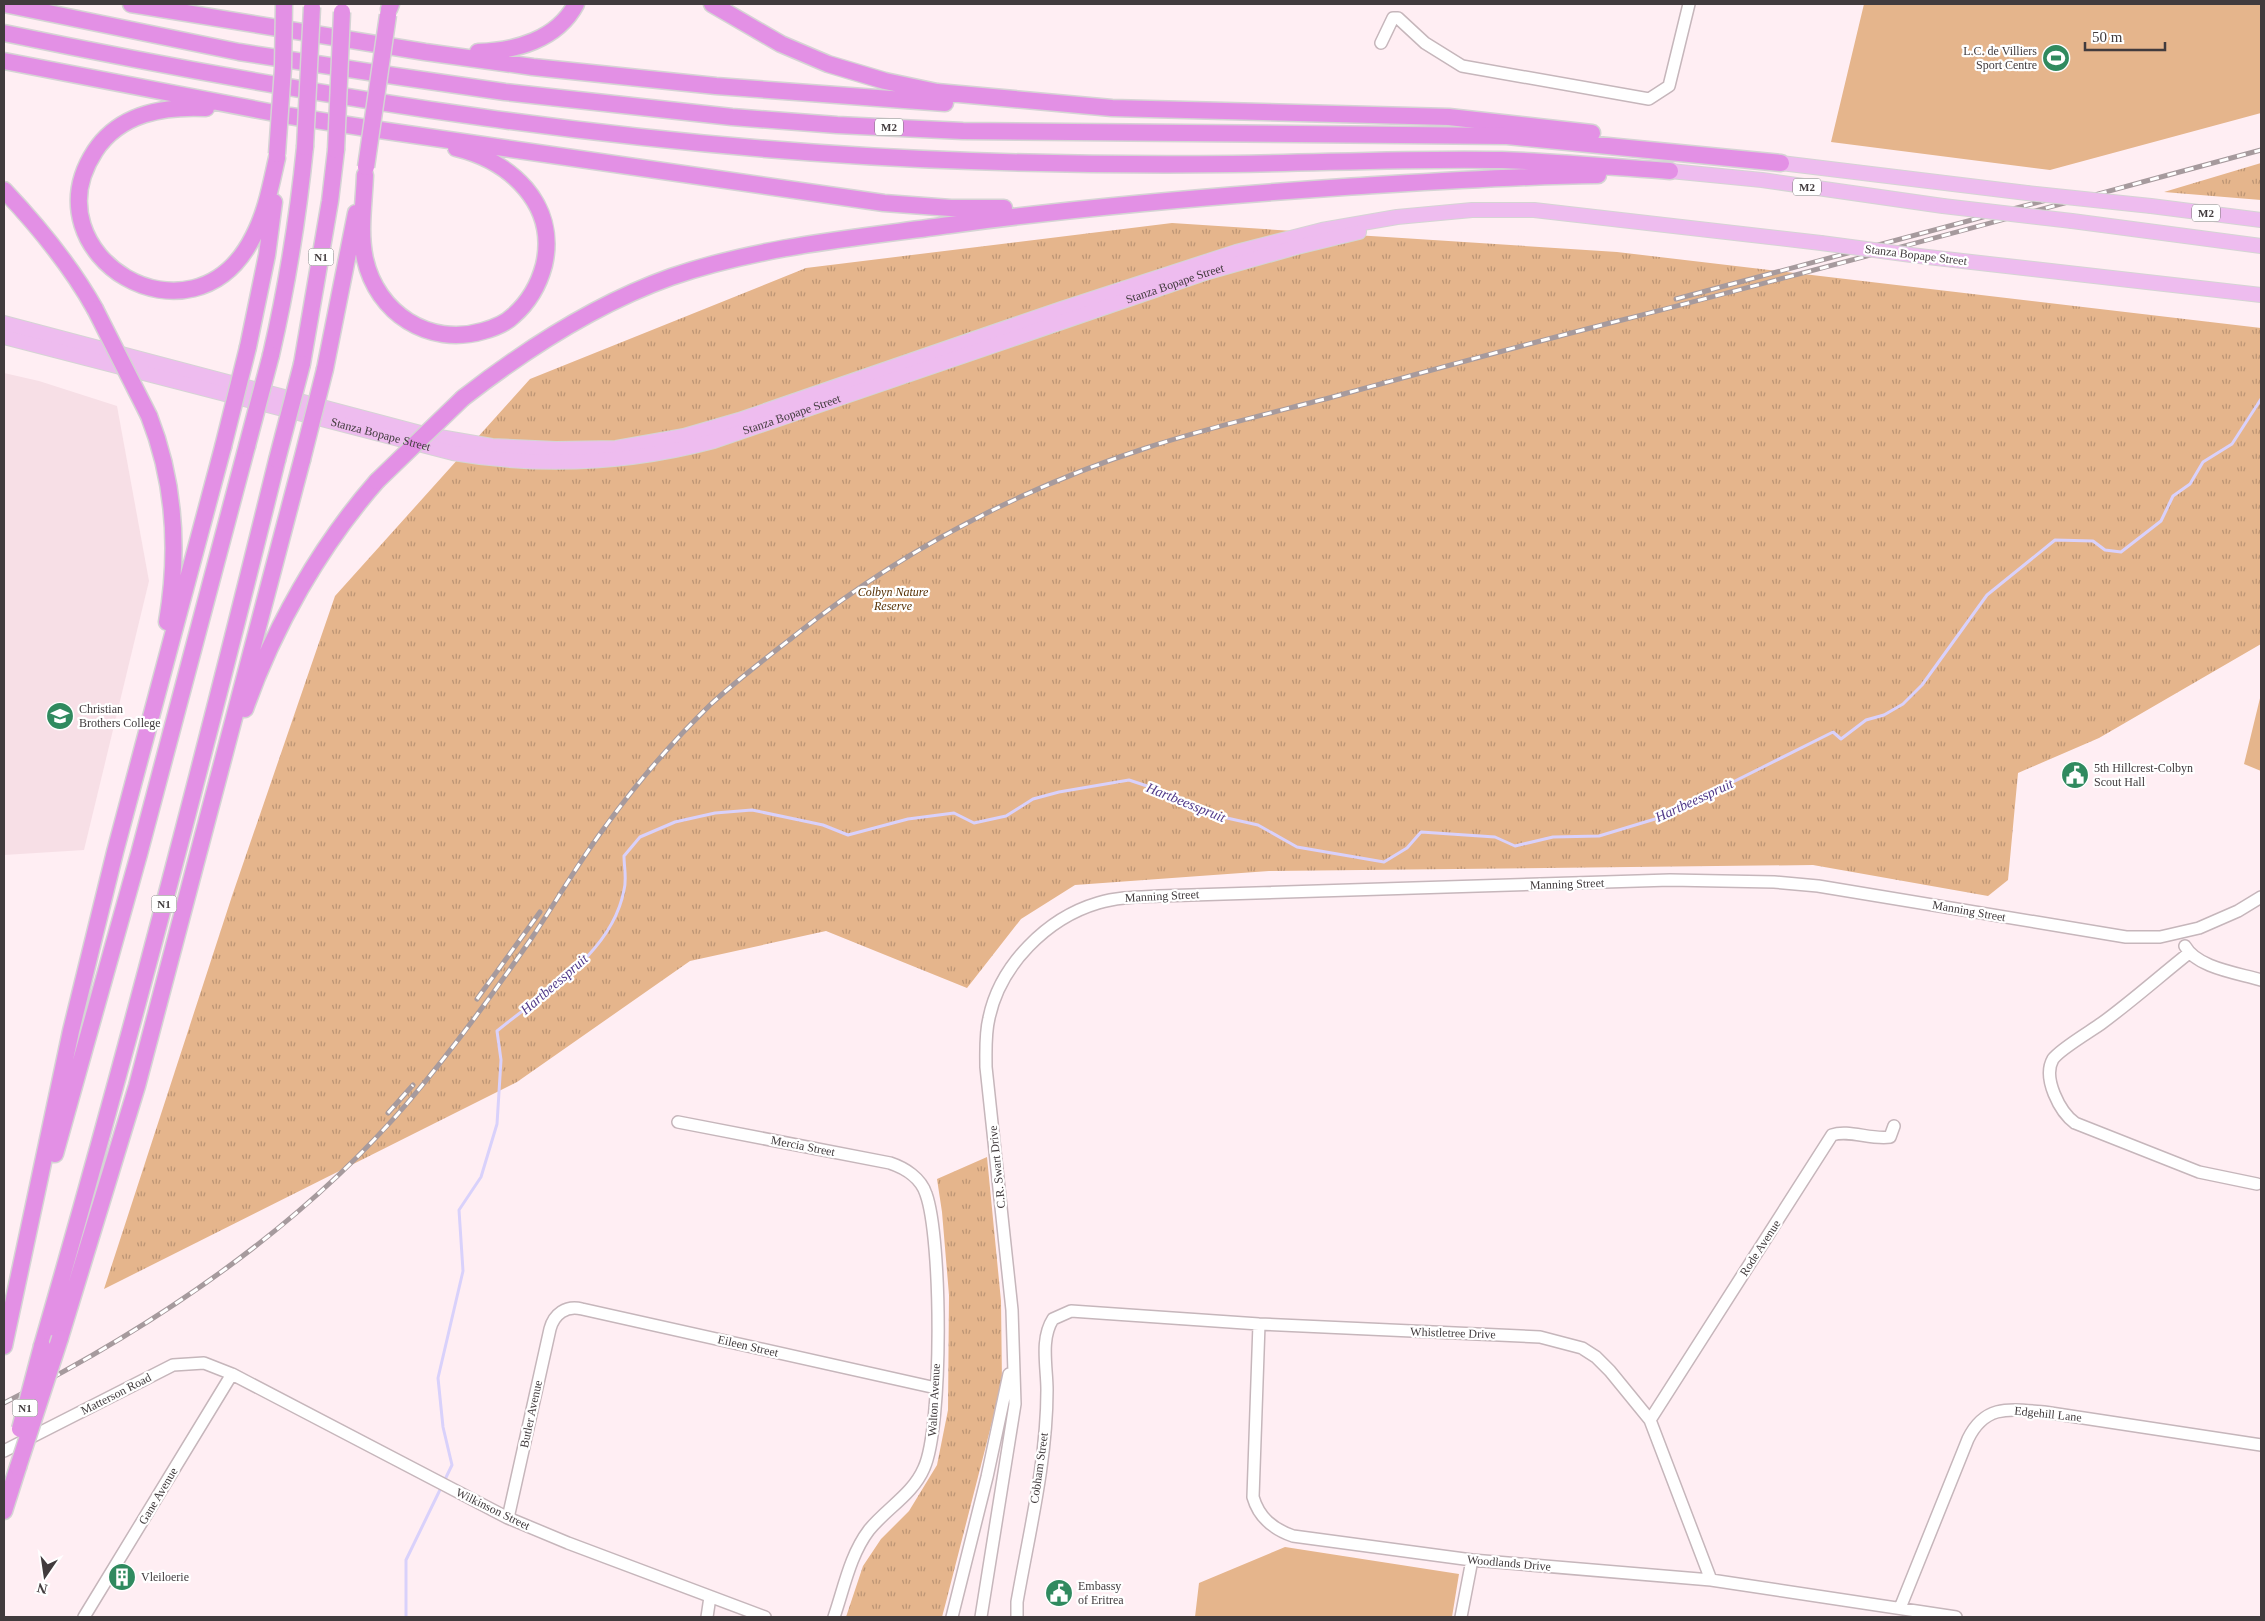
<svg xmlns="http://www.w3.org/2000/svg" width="2265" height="1621" viewBox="0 0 2265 1621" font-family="'Times New Roman',serif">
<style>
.built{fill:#f7dfe6}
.grass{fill:url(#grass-tufts)}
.pitch{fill:#e5b58c}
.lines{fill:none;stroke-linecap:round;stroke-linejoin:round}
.stream{stroke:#d9d1fb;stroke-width:3}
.minor-casing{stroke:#c6b6bb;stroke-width:14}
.major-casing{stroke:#d5d4d4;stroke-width:16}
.highway-casing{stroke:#d5d4d4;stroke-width:19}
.minor{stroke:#fff;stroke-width:11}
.major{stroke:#eebcef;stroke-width:14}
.highway{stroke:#e390e5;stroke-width:16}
.rail-casing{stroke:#a69a9d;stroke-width:5}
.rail{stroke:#fff;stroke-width:3;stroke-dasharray:9;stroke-linecap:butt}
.major-bridge-casing{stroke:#d5d4d4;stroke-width:16;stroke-linecap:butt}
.highway-bridge-casing{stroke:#d5d4d4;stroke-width:19;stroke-linecap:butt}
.major-bridge{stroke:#eebcef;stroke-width:14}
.highway-bridge{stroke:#e390e5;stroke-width:16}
.labels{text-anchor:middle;stroke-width:4.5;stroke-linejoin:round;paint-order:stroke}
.shield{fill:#fff;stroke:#7a7677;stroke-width:1}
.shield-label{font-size:11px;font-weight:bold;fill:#413b3d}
.poi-label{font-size:12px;fill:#413b3d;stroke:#fff;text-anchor:start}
.street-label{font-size:12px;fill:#413b3d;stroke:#fff}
.park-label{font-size:12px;font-style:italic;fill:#552f02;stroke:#fff}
.water-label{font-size:14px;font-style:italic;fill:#503888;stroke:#fff}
</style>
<defs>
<pattern id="grass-tufts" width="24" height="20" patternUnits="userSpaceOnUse" patternTransform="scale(1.25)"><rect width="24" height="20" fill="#e5b58c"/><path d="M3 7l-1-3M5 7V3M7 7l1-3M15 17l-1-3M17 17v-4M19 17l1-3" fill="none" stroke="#bb9474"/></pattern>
</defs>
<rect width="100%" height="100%" fill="#ffeef3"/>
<path class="built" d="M 4,373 L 39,381 L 117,406 L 149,581 L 84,850 L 4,855 Z"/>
<path class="grass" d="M 2261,163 L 2261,200 L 2164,192 Z
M 1172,223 L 1617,252 L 2261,328 L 2261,644 L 2099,738 L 2018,773 L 2008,880 L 1988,896 L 1813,865 L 1269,871 L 1075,885 L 1021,919 L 967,988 L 826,931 L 690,961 L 517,1082 L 104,1289 L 232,896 L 335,596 L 530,379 L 806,268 Z
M 987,1157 L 1001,1301 L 1002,1383 L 946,1602 L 942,1617 L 846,1617 L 863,1566 L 881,1539 L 909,1511 L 937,1465 L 948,1410 L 949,1295 L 942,1212 L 937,1179 Z"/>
<path class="pitch" d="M 1864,4 L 2261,4 L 2261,113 L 2050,170 L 1831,142 Z
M 2261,694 L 2261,771 L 2244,764 Z
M 1285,1547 L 1459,1574 L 1452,1617 L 1195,1617 L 1199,1583 Z"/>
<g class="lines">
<path class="stream" d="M 406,1617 L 406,1560 L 452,1465 L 443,1427 L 438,1378 L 463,1271 L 459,1210 L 481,1177 L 497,1124 L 501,1060 L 497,1031 C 544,992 612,954 624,890 C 627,879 624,867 624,856 L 640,837 L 675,822 L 715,813 L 752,810 L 823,825 L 848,835 L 908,819 L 954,813 L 974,823 L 1006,816 L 1033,799 L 1059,792 L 1129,780 L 1174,795 L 1218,816 L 1258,825 L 1297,847 L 1384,862 L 1407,848 L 1421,832 L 1495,837 L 1515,846 L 1553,837 L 1599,836 L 1665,816 L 1833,732 L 1841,739 L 1866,720 L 1884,715 L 1903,704 L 1922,685 L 1987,595 L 2055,540 L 2093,541 L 2105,550 L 2121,552 L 2161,521 L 2173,496 L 2190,484 L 2203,462 L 2232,444 L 2261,399"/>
<g class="minor-casing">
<path id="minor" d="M 1381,43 L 1393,18 L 1398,18 L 1425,43 L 1462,66 L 1649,99 L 1669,86 L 1689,4
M 2185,946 C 2197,968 2238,973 2261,980
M 2189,953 C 2160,976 2132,1001 2102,1023 C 2091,1031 2060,1049 2053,1059 C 2042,1078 2060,1112 2075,1123 L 2199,1172 L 2257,1184
M 678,1122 L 890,1163 C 905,1168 921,1178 926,1194 C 942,1238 943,1426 924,1468 C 913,1494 887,1508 869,1530 C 850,1555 844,1588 834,1617
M 1259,1324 L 1253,1497 C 1259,1518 1273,1529 1293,1536 L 1472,1560 L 1711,1580 L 1956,1617
M 1650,1420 L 1832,1135 C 1848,1129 1871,1140 1890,1137 L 1894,1126
M 4,1451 L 173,1365 L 204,1363 L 232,1374 L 508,1518 L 568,1543 L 765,1617
M 508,1518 L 550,1329 C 554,1314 566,1305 582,1309 L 936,1388
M 1900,1608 L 1968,1439 C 1985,1404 2010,1409 2044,1412 L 2261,1445
M 84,1617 L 232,1374
M 707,1617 L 710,1597
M 952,1617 L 987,1477 L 1009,1374
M 981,1617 L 1015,1404 L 1012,1310 L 986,1067 C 986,1051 985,1034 989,1018 C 1000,965 1047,918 1098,903 C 1118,897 1138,897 1159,896 L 1670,880 L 1774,882 L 1818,886 L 2126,937 L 2160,937 L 2199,928 L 2238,911 L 2261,897
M 1017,1617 L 1017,1602 C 1029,1533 1047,1461 1047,1390 C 1047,1367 1040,1339 1053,1319 L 1071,1311 L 1259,1324 L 1540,1337 L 1582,1348 L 1596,1357 L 1610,1371 L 1650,1420 L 1711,1580
M 1461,1617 L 1472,1560"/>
</g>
<g class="major-casing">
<g id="major">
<path d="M 1781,163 L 2027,193"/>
<path d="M 1670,171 L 1762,180 L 1943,206"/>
<path d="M 2151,206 L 2261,220"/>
<path d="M 2072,221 L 2261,246"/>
<path d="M 1919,256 L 2261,295"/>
<path d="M 4,323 L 428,435 L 492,446 L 556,449 L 616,448 L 684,436 L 739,420 L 1061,309 L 1236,252 L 1322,230 L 1397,217 L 1472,210 L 1534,210 L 1821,243"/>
<path id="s1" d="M 4,337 L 453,453 C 541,468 627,464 714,441 L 1208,272 L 1297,247 L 1359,232"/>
</g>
</g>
<g class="highway-casing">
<path id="highway" d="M 4,4 L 239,52 L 395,76 L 505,92 L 732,117 L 837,125 L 963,131 L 1507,136 L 1781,163
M 131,4 L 425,52 L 533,67 L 716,86 L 945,103
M 712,4 L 781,44 L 828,64 L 885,81 L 937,92 L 1112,108 L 1449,117 L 1592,133
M 389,9 L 391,4
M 4,33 C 323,99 645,150 971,161 C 1058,164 1145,165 1232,164 C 1322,163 1412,158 1502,160 C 1558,162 1614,167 1670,171
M 478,52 C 515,51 557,40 576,4
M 4,61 L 290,116 L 373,129 L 884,203 L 951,208 L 1004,208
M 206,108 C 164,106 120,113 95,151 C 27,255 193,356 253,237 C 266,213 271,184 277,158
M 365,175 C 364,203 359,232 365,259 C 377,313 429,347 483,331 C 494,328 505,324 513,316 C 528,303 539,284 544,265 C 558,204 510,161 456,148
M 4,190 C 38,226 71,266 95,309
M 248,347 L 267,255 L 274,202
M 271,355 C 287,286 298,217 305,147
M 302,364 L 330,201 L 336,150
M 325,369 L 356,213
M 463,398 C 526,349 595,304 671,277 C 761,246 856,238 950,225 C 1081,207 1212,196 1344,187 C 1428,182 1513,176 1598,175
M 149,416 C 175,482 179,552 167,622
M 245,709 C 274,627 320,546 377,481
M 55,1154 L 139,854 L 247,446
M 60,1338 L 137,1086 L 302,460
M 4,1346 L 71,1031 L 115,852 L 223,447
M 42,1346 C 127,1053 204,757 277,460
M 4,1511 L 18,1467"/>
</g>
<use href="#minor" class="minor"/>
<use href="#major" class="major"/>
<use href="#highway" class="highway"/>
<g class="rail-casing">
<path id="rail" d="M 1676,299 L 2065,195
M 477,999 L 540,912
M 388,1113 L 413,1085
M 4,1403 C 154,1327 300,1229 410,1100 C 453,1049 493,994 531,939 C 556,902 578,863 605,827 C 636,784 672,742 710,705 C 736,681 765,659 793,637 C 898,553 1019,489 1146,448 C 1210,427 1276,412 1340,395 C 1435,369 1530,343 1626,319 C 1838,265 2049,207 2261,150"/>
</g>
<use href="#rail" class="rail"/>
<g class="major-bridge-casing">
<path id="major-bridge" d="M 2027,193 L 2151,206
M 1943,206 L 2072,221
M 1821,243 L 1919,256"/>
</g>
<g class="highway-bridge-casing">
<path id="highway-bridge" d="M 305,147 L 312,7
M 336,150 L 342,12
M 277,154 L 283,68 L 284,4
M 366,167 L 388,15
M 95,309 L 149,416
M 247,446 L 271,355
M 223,447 L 248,347
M 277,460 L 302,364
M 302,460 L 325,369
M 377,481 L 463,398
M 20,1429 L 42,1346
M 18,1467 L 60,1338"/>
</g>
<use href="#major-bridge" class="major-bridge"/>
<use href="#highway-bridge" class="highway-bridge"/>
</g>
<defs>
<g id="stadium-disc" transform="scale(1.4375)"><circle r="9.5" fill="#308a5f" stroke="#fff"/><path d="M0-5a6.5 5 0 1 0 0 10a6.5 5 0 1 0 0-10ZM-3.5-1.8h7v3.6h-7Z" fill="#fff"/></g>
<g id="school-disc" transform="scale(1.4375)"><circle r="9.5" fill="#308a5f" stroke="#fff"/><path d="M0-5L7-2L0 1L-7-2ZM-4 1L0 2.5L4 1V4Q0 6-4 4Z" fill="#fff"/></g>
<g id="civic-disc" transform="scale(1.4375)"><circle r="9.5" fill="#308a5f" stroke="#fff"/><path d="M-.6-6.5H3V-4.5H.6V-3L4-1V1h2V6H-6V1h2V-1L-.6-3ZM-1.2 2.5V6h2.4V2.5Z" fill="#fff"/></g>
<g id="building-disc" transform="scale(1.4375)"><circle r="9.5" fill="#308a5f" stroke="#fff"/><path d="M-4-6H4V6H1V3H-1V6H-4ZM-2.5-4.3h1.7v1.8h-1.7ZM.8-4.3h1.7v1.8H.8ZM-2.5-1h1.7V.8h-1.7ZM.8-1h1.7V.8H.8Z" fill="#fff"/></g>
</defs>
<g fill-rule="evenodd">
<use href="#stadium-disc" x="2056" y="58"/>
<use href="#school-disc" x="60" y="716"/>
<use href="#civic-disc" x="2075" y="775"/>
<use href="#building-disc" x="122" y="1577"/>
<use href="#civic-disc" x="1059" y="1593"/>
</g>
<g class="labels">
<g class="shield">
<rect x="875" y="118.5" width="28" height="17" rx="4"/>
<rect x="1793" y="178.5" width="28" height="17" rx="4"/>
<rect x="2192" y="204.5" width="28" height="17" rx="4"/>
<rect x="308.5" y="248.5" width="25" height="17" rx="4"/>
<rect x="151.5" y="895.5" width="25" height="17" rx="4"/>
<rect x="12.5" y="1399.5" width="25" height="17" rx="4"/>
</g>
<g class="shield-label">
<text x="889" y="131">M2</text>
<text x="1807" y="191">M2</text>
<text x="2206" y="217">M2</text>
<text x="321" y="261">N1</text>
<text x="164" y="908">N1</text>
<text x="25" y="1412">N1</text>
</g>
<g class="poi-label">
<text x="2037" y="55" text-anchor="end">L.C. de Villiers<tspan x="2037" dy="14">Sport Centre</tspan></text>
<text x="79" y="713">Christian<tspan x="79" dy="14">Brothers College</tspan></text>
<text x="2094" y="772">5th Hillcrest-Colbyn<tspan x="2094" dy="14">Scout Hall</tspan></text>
<text x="141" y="1581">Vleiloerie</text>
<text x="1078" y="1590">Embassy<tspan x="1078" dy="14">of Eritrea</tspan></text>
</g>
<g class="street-label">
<text transform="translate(1916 255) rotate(7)" y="4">Stanza Bopape Street</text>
<text dy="4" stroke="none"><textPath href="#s1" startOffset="1214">Stanza Bopape Street</textPath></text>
<text dy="4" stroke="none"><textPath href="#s1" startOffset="809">Stanza Bopape Street</textPath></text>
<text dy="4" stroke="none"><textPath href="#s1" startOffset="389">Stanza Bopape Street</textPath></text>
<text transform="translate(1567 884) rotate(-2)" y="4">Manning Street</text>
<text transform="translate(1162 896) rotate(-3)" y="4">Manning Street</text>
<text transform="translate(1969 911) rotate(10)" y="4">Manning Street</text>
<text transform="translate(803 1146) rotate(11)" y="4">Mercia Street</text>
<text transform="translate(997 1167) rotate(-96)" y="4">C.R. Swart Drive</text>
<text transform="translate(1760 1248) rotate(-57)" y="4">Rode Avenue</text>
<text transform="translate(1453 1333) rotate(2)" y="4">Whistletree Drive</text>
<text transform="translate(748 1346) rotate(13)" y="4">Eileen Street</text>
<text transform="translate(116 1394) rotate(-27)" y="4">Matterson Road</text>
<text transform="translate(934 1400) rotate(-87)" y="4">Walton Avenue</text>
<text transform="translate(531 1414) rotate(-78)" y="4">Butler Avenue</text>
<text transform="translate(2048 1414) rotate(6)" y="4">Edgehill Lane</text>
<text transform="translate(1039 1468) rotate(-82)" y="4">Cobham Street</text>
<text transform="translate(158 1496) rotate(-59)" y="4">Gane Avenue</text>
<text transform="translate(493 1509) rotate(26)" y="4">Wilkinson Street</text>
<text transform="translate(1509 1563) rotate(5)" y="4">Woodlands Drive</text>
</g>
<g class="park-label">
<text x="893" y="596">Colbyn Nature<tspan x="893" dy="14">Reserve</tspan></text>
</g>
<g class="water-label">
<text transform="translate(1694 800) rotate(-25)" y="5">Hartbeesspruit</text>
<text transform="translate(1186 802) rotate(22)" y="5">Hartbeesspruit</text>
<text transform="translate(554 984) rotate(-41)" y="5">Hartbeesspruit</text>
</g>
</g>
<rect width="2265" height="1621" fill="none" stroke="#413b3d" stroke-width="10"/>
<g transform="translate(45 1576) rotate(193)" stroke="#ffffff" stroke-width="4" paint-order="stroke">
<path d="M0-4L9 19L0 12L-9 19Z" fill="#413b3d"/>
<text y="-8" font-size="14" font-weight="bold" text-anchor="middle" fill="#413b3d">N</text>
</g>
<path d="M2085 42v8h80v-8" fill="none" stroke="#413b3d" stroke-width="2.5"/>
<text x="2092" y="42" font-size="15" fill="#413b3d" stroke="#ffffff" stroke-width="4" paint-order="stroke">50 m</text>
</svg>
